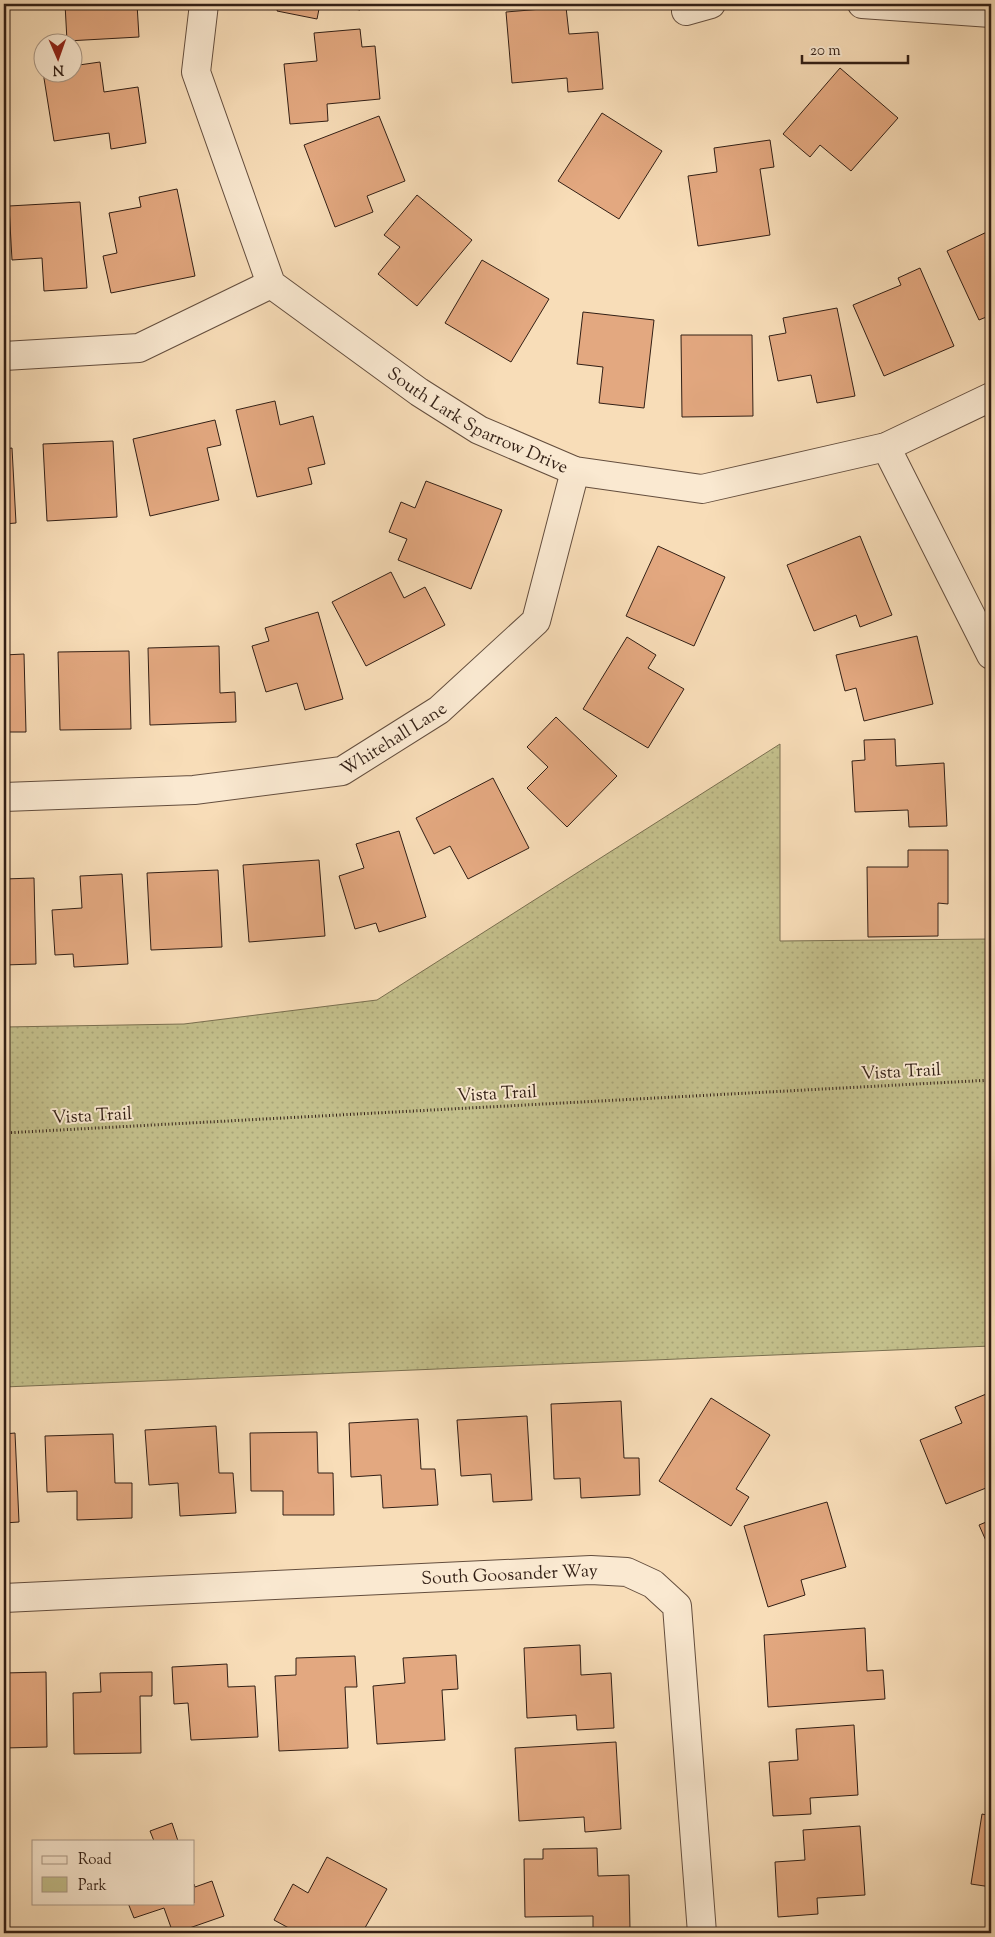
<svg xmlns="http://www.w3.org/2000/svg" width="995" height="1937" viewBox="0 0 995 1937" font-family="'Sorts Mill Goudy',serif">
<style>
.green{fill:url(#green-dots);stroke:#7a6f50}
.building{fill:#e3a880;stroke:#321f15}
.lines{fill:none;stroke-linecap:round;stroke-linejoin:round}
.street-casing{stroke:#644e3e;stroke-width:30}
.path{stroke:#321f15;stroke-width:3;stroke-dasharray:1 2.5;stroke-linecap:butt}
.street{stroke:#fae9d1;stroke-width:28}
.labels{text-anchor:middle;stroke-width:4;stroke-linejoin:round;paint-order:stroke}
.street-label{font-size:18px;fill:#321f15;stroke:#fae9d1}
</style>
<defs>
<pattern id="green-dots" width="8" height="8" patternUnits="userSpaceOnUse" patternTransform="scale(1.25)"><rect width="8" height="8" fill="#c3bf8b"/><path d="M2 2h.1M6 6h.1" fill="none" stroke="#a8a477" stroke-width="1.8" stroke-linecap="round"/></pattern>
</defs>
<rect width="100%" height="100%" fill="#f8ddb8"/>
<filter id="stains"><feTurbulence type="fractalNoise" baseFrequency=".004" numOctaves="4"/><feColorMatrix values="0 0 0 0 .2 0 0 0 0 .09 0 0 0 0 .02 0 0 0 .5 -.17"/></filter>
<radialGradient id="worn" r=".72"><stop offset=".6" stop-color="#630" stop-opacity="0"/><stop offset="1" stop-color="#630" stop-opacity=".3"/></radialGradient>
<path class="green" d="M 780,744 L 780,941 L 991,939 L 991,1346 L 4,1387 L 4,1027 L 184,1024 L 377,1000 Z"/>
<path class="building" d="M 65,4 L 137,4 L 139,37 L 67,41 Z
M 279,4 L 320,4 L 317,19 L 277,11 Z
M 327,4 L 361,4 L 360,10 Z
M 566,7 L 569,34 L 598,32 L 603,89 L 568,92 L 567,78 L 512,83 L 506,12 Z
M 360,29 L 362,47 L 375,46 L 380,99 L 327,104 L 328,121 L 290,124 L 284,64 L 317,61 L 314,33 Z
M 100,62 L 104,92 L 138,87 L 146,143 L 111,149 L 109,133 L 54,141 L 43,72 L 72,72 L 72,66 Z
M 840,68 L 898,118 L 851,171 L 820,145 L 810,157 L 783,134 Z
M 602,113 L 662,151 L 619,219 L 558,181 Z
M 379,116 L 405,181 L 367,196 L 373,212 L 335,227 L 304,145 Z
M 770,140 L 774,167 L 760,169 L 770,235 L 698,246 L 688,176 L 717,172 L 714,148 Z
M 177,189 L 195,276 L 111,293 L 103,256 L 117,253 L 109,213 L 141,207 L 139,197 Z
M 417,195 L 472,240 L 417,306 L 378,274 L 400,247 L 384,235 Z
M 80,202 L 87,288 L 44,291 L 42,258 L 12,260 L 9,206 Z
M 991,230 L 991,315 L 979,320 L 947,251 Z
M 482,260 L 549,299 L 511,362 L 445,323 Z
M 920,268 L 954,346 L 884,376 L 853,305 L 901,285 L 898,278 Z
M 837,308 L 855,396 L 817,403 L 811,375 L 778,381 L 769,336 L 786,333 L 783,318 Z
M 583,312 L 654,320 L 644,408 L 599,403 L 603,367 L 577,364 Z
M 681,335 L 752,335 L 753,416 L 682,417 Z
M 275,401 L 280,425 L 313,416 L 325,464 L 308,468 L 312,484 L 257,497 L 236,410 Z
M 215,420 L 221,445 L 207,448 L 219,500 L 150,516 L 133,439 Z
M 113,441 L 117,517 L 47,521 L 43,444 Z
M 12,448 L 16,523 L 4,524 L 4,449 Z
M 426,481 L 502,510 L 471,589 L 398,560 L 407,539 L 389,532 L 401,502 L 415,508 Z
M 860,536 L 892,615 L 860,627 L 856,615 L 814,631 L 787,565 Z
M 658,546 L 725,577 L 694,646 L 626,616 Z
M 391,572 L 404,598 L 425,587 L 445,625 L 366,666 L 332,602 Z
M 318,612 L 343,699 L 305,710 L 297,683 L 266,692 L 252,646 L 269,641 L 265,628 Z
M 917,636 L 933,704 L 864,721 L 856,688 L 845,691 L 836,655 Z
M 627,637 L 656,655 L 648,668 L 684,689 L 648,748 L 583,709 Z
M 219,646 L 220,693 L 235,692 L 236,722 L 150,725 L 148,648 Z
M 129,651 L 131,729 L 60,730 L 58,652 Z
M 24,654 L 26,732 L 4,732 L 4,655 Z
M 556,717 L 617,776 L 567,827 L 527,788 L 548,767 L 527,747 Z
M 895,739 L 896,766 L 944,763 L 947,826 L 909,827 L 908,810 L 855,812 L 852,761 L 865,760 L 864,740 Z
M 493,778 L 529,848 L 468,879 L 450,846 L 434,854 L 416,818 Z
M 399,831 L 426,917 L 379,932 L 376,923 L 355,929 L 339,876 L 364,868 L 356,844 Z
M 908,850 L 948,850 L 948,904 L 938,903 L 938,936 L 868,937 L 867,867 L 908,867 Z
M 319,860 L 325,936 L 249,942 L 243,865 Z
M 218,870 L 222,947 L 151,950 L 147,873 Z
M 122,874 L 128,964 L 74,967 L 73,954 L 55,955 L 52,910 L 82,908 L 80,876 Z
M 34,878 L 36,964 L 4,965 L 4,879 Z
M 991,1392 L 991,1450 L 988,1452 L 991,1461 L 991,1486 L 946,1504 L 920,1440 L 962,1423 L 955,1407 Z
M 711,1398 L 770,1435 L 736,1489 L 749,1497 L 731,1526 L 659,1481 Z
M 621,1401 L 624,1458 L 639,1458 L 640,1495 L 581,1498 L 580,1478 L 554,1479 L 551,1404 Z
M 527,1416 L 532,1500 L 493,1502 L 491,1474 L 461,1476 L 457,1420 Z
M 418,1419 L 421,1469 L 435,1469 L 438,1505 L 383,1508 L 381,1475 L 351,1477 L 349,1423 Z
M 216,1426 L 219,1473 L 233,1473 L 236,1513 L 180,1516 L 178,1483 L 149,1485 L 145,1430 Z
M 317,1432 L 318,1473 L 333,1473 L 334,1515 L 283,1515 L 283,1491 L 251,1491 L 250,1433 Z
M 15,1433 L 19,1522 L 4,1523 L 4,1434 Z
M 113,1434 L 115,1483 L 132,1483 L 132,1518 L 77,1520 L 77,1491 L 47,1492 L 45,1436 Z
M 827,1502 L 846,1567 L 801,1580 L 805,1595 L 768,1607 L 744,1526 Z
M 991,1520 L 991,1552 L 979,1525 Z
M 865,1628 L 867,1671 L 883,1670 L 885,1699 L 768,1707 L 764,1635 Z
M 580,1645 L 581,1675 L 611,1673 L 614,1728 L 577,1730 L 576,1715 L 527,1718 L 524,1648 Z
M 456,1655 L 458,1689 L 442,1690 L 445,1740 L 377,1744 L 373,1686 L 405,1683 L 403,1658 Z
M 355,1656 L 357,1687 L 345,1687 L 348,1748 L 279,1751 L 275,1676 L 296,1675 L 296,1658 Z
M 227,1664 L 228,1687 L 255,1686 L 258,1737 L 191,1740 L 188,1703 L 174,1704 L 172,1667 Z
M 46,1672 L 47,1747 L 4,1748 L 4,1673 Z
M 152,1672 L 152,1696 L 140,1696 L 141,1753 L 74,1754 L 73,1693 L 101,1692 L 100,1673 Z
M 854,1725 L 858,1795 L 810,1798 L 811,1814 L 773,1816 L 769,1762 L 798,1760 L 796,1729 Z
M 616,1742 L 621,1829 L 585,1832 L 584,1817 L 519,1821 L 515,1748 Z
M 982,1814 L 991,1816 L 991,1887 L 971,1884 Z
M 172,1823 L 178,1841 L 154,1841 L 150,1831 Z
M 860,1826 L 865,1895 L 817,1898 L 818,1914 L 778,1917 L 775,1862 L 805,1860 L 803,1830 Z
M 597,1848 L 598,1876 L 629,1875 L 630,1930 L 593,1930 L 593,1916 L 525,1917 L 524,1859 L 543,1859 L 543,1849 Z
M 327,1857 L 387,1889 L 362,1933 L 335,1933 L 328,1930 L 326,1933 L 298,1933 L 274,1920 L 293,1884 L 308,1893 Z
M 212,1881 L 224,1916 L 175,1933 L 173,1933 L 164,1908 L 134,1918 L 128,1903 L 194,1903 L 194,1884 L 195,1887 Z"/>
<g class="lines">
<g class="street-casing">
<g id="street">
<path id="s1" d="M 204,4 L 196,72 L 271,284 L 419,392 L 479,430 L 575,471 L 702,489 L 886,447 L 991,397"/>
<path d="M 862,4 L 991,13"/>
<path d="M 686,11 L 711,4"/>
<path d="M 4,356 L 139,348 L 271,284"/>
<path d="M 886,447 L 991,655"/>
<path id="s2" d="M 4,797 L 194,790 L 342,771 L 439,710 L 536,621 L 575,471"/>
<path id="s3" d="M 4,1598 L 591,1570 L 627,1572 L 653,1584 L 677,1606 L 702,1933"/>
</g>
</g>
<path class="path" d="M 4,1133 L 991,1080"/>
<use href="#street" class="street"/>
</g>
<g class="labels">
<g class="street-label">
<text dy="6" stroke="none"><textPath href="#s1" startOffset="542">South Lark Sparrow Drive</textPath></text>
<text dy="6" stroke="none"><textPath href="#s2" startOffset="400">Whitehall Lane</textPath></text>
<text transform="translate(901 1071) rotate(-3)" y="6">Vista Trail</text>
<text transform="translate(497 1093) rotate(-3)" y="6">Vista Trail</text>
<text transform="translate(92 1115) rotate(-3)" y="6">Vista Trail</text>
<text dy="6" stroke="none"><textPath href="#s3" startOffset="506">South Goosander Way</textPath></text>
</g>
</g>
<rect width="995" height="1937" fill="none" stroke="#f8ddb8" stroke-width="20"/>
<rect x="5" y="5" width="985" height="1927" fill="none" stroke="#321f15" stroke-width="2.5"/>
<rect x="10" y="10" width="975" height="1917" fill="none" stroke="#321f15"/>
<rect x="32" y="1840" width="162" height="65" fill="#fae9d1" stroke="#aa9886"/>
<rect x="42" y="1856" width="25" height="8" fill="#fae9d1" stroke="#aa9886"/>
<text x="78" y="1864" font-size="15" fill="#321f15">Road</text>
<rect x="42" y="1877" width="25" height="15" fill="#c3bf8b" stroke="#aa9886"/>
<text x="78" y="1890" font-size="15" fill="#321f15">Park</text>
<g transform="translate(58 58) rotate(178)"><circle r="24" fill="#fae9d1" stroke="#aa9886"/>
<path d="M0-4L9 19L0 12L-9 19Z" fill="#8f2418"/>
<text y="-8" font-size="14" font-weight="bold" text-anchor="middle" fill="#321f15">N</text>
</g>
<path d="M802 55v8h106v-8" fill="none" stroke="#321f15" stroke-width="2.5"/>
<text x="810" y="55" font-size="15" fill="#321f15" stroke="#fae9d1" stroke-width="4" paint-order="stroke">20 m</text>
<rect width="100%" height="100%" filter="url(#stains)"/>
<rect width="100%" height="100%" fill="url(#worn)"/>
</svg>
